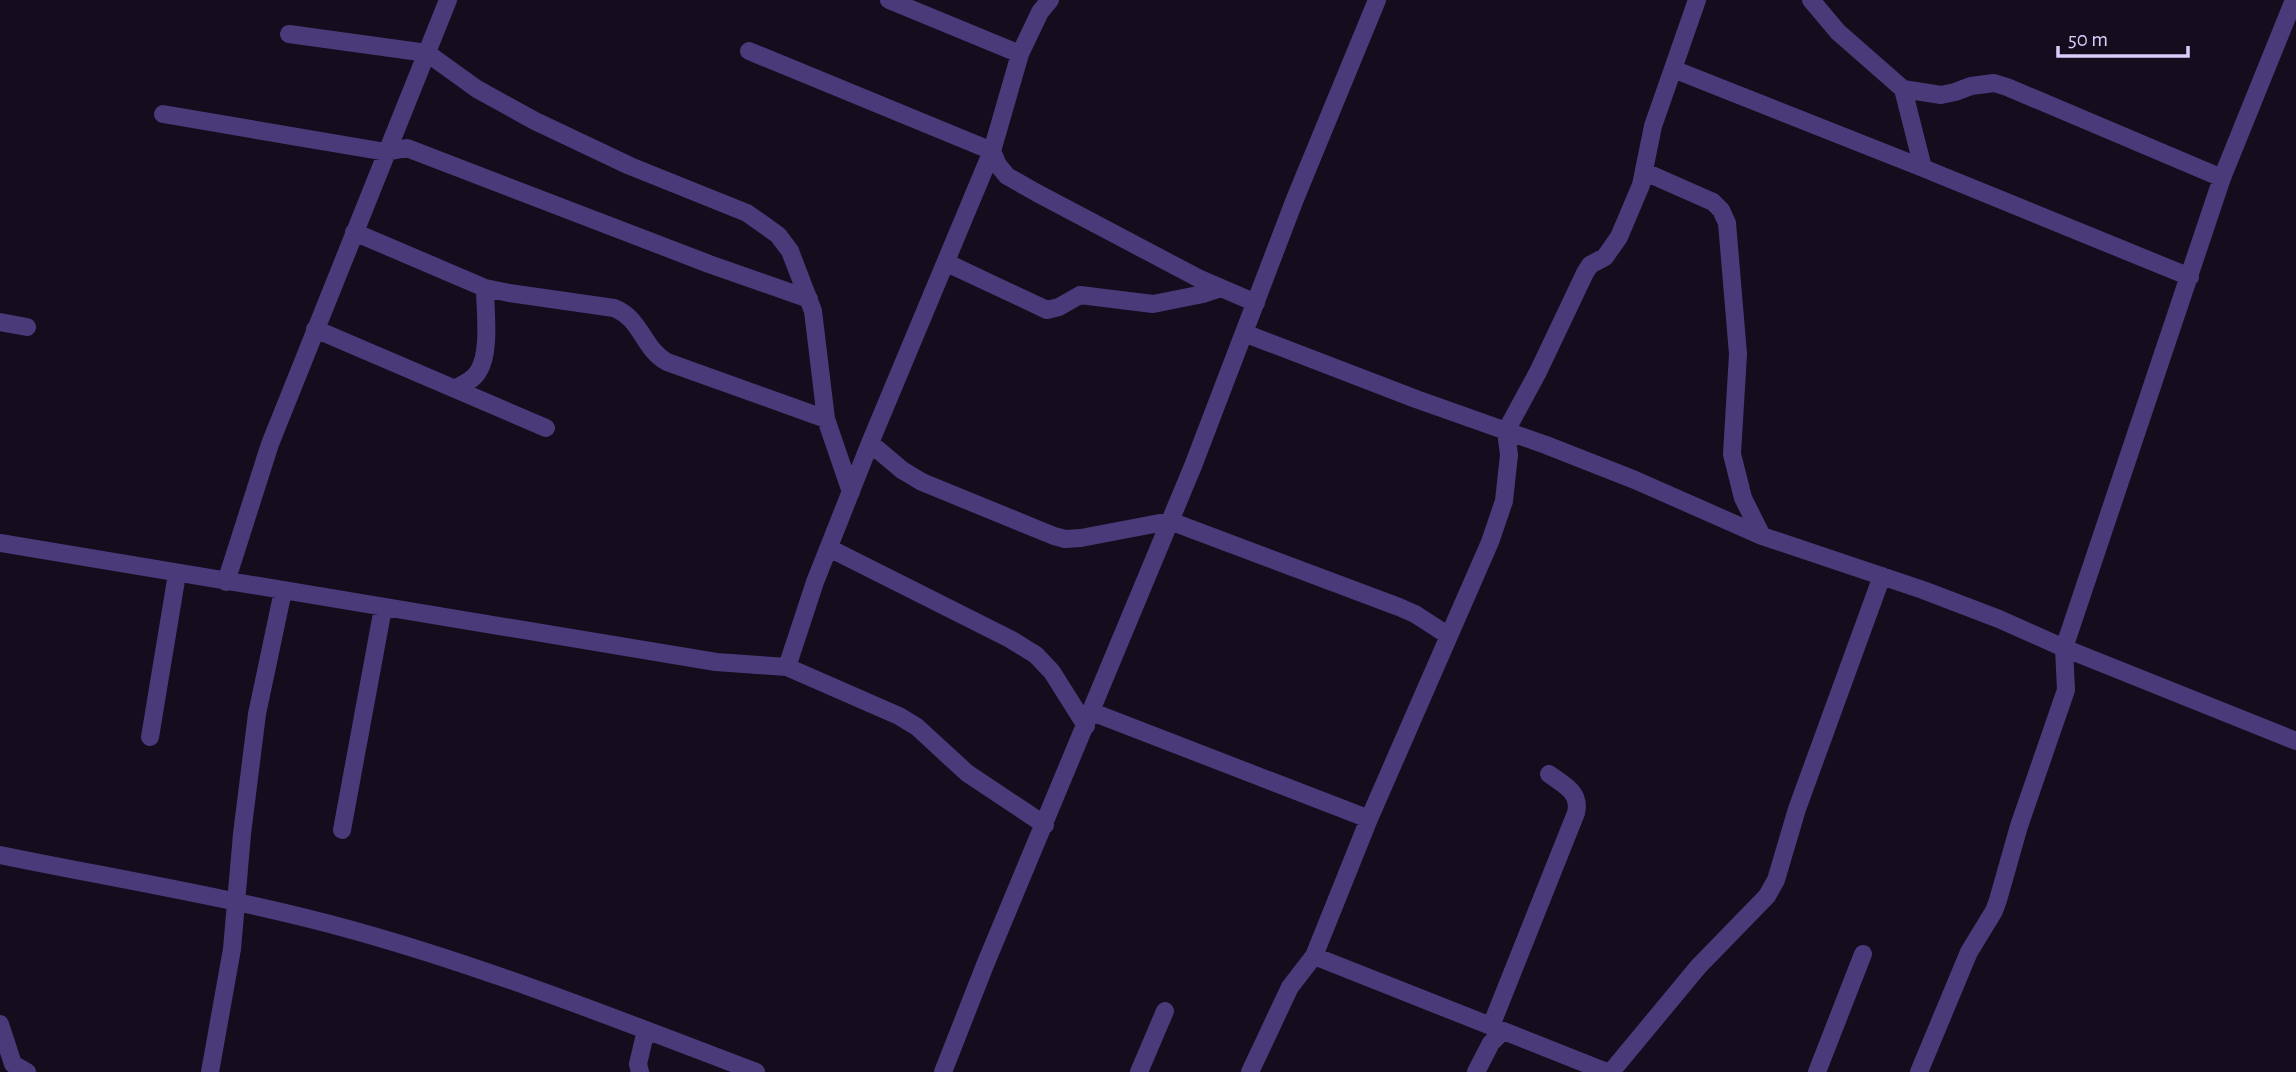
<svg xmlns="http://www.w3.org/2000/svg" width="2296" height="1072" viewBox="0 0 2296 1072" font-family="'Alegreya Sans',sans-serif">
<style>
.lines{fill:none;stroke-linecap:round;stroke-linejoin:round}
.street{stroke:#493b79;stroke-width:18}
</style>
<rect width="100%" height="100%" fill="#130d1d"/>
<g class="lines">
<path class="street" d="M 889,0 L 1020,54
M 1811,0 L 1838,32 L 1903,89 L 1923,168 L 2190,277
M 289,34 L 427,53 L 477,89 L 535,121 L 630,166 L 747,213 L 778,235 L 790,251 L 813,311 L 826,419 L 851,492
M 749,51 L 992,151 L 998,165 L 1007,176 L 1037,193 L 1198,278 L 1256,303
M 1673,69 L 1923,168
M 1903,89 L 1941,95 L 1955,92 L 1971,86 L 1994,83 L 2007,87 L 2222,178
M 163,114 L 386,152 L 407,148 L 709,264 L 809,299
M 1645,172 L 1713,202 L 1721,210 L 1727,223 L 1738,354 L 1732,454 L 1743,498 L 1762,536
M 354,232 L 485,288 L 509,293 L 614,308 C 642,319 642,348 667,362 L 826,419
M 947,263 L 1047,310 L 1059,307 L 1080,295 L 1153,304 L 1203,294 L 1221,288
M 0,322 L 27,327
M 315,329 L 546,428
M 1244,333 L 1416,399 L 1546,445 L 1635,480 L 1762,536 L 1923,590 L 1999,619 L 2064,648 L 2296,741
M 456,388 C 464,384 473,380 478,372 C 491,353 485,310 485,288
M 870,443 L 902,470 L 922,482 L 1054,536 L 1065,539 L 1081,538 L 1170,521 L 1399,607 L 1415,614 L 1449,636
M 0,543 L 716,662 L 787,667 L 899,716 L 917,727 L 967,773 L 1045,825
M 829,548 L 1010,639 L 1036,655 L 1052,672 L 1086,726
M 226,582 L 270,444 L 448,0
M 787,667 L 815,582 L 870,443 L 992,151 L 1020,54 L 1040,12 L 1050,0
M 1092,712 L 1369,819
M 150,737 L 177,574
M 342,830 L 383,608
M 0,855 C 117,879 236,898 352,930 C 489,968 622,1021 756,1072
M 0,1024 L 13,1064 L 27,1072
M 1491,1026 L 1576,813 C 1581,792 1564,785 1549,774
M 210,1072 L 232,949 L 242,834 L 257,714 L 283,591
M 640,1072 L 638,1064 L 646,1030
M 943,1072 L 985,965 L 1193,466 L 1295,199 L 1377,0
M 1139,1072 L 1165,1011
M 1250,1072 L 1290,987 L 1314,956
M 1476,1072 L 1491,1043 L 1503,1031
M 1607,1072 L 1314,956 L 1369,819 L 1490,542 L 1504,501 L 1509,455 L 1506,431 L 1538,372 L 1585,273 L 1590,265 L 1605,257 L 1619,237 L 1641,185 L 1653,126 L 1697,0
M 1611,1072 L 1698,967 L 1767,896 L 1776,880 L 1797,809 L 1882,576
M 1817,1072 L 1863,954
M 1919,1072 L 1969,952 L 1994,911 L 1998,900 L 2019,826 L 2066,690 L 2064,648 L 2222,178 L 2294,0"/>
</g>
<path d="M2058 46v10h130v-10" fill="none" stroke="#dbccfc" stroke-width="3.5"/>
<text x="2068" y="46" font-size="21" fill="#dbccfc" stroke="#130d1d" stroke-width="5" paint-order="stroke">50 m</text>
</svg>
